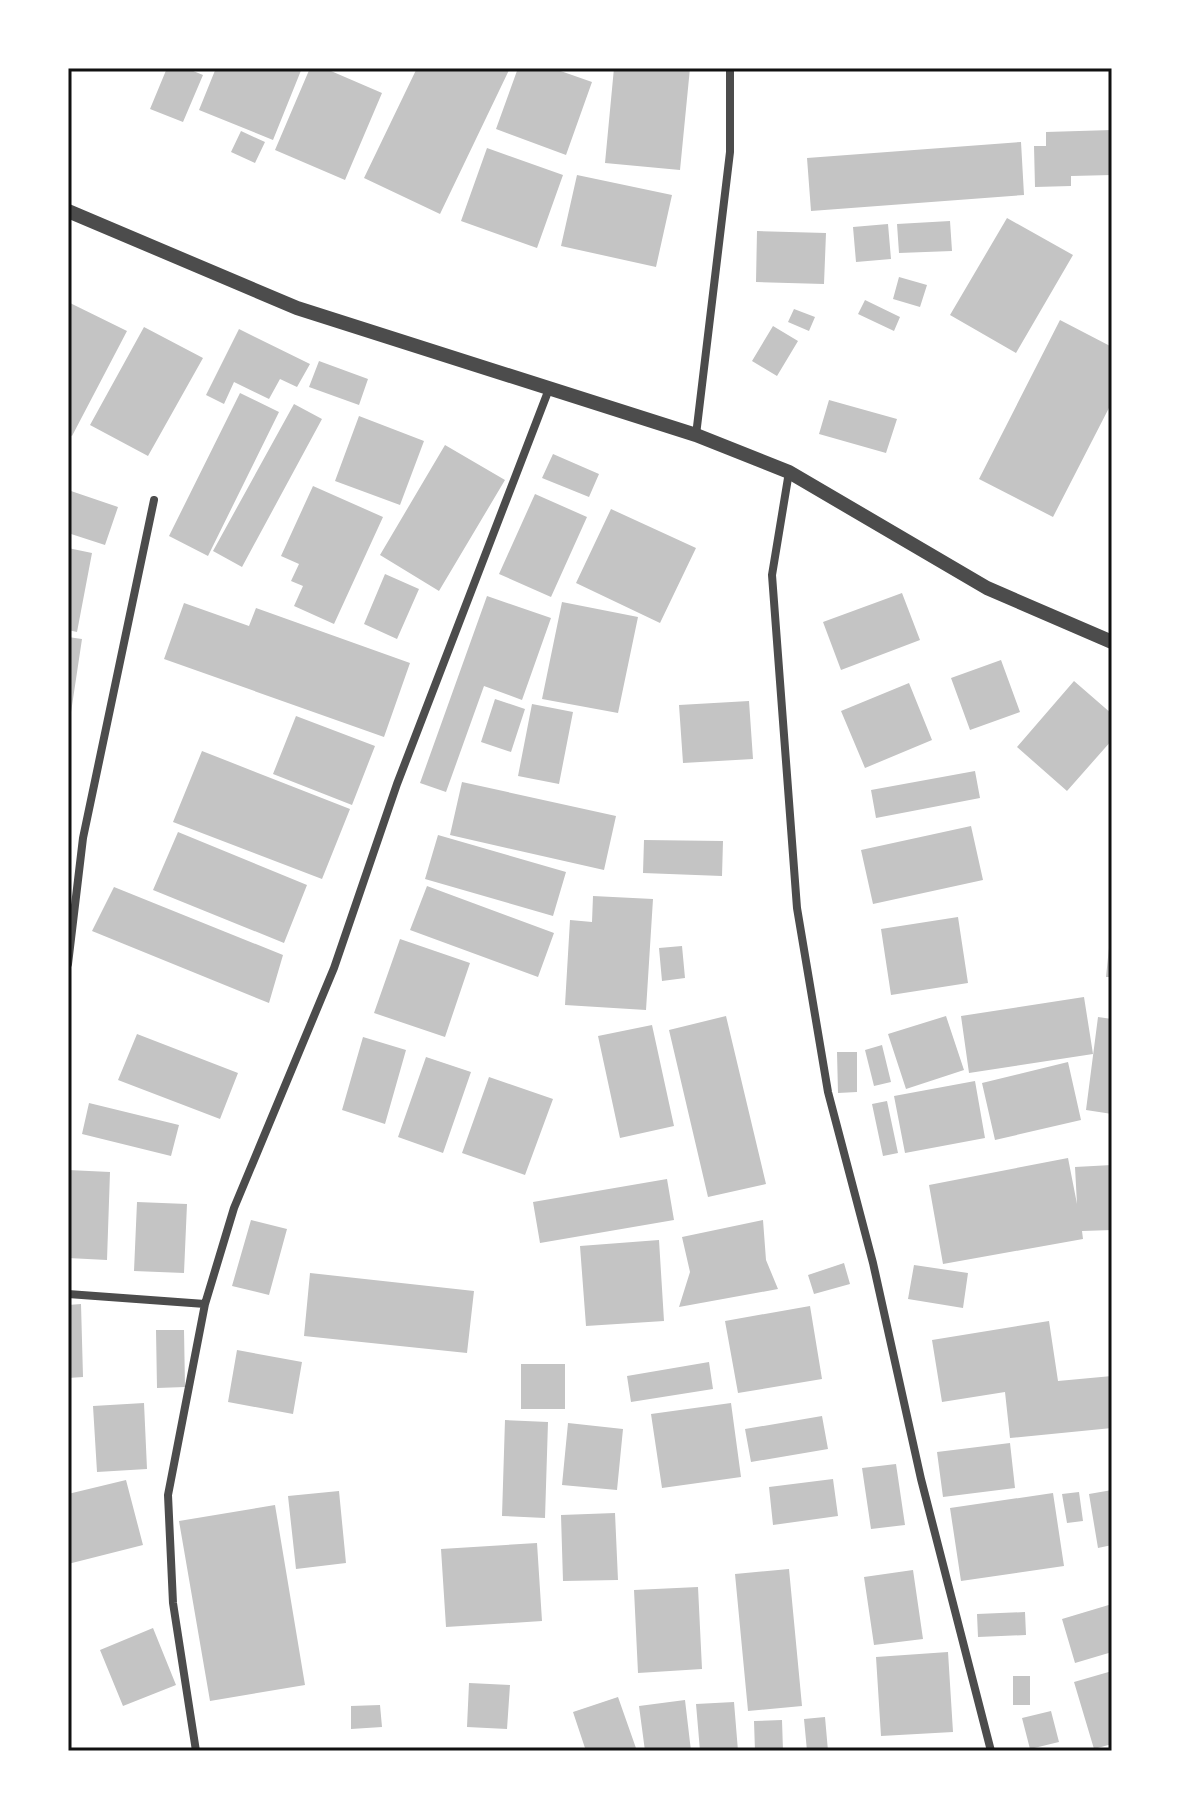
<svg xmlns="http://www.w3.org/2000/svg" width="1180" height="1819" viewBox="0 0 1180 1819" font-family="'Alegreya Sans',sans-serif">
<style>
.building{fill:#c4c4c4}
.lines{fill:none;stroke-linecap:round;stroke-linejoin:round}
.minor{stroke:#4c4c4c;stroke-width:8}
.tertiary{stroke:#4c4c4c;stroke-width:14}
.neatline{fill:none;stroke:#111;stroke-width:3}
</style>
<rect width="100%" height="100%" fill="#fff"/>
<path class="building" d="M 167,68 L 186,68 L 203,75 L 183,122 L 150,109 Z
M 216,68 L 302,68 L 273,140 L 199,110 Z
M 310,68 L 324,68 L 382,93 L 345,180 L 275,150 Z
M 417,68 L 510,68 L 440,214 L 364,178 Z
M 518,68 L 552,68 L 592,82 L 566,155 L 496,129 Z
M 614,68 L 690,68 L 680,170 L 605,163 Z
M 1112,130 L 1112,175 L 1071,176 L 1071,186 L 1035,187 L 1034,146 L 1046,146 L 1046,132 Z
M 241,131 L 265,142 L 255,163 L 231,152 Z
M 1021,142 L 1024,195 L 811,211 L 807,158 Z
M 487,148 L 563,175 L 537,248 L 461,221 Z
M 577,175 L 672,195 L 656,267 L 561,246 Z
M 1007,218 L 1073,255 L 1016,353 L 950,315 Z
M 950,221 L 952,251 L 899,253 L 897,224 Z
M 888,224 L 891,259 L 856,262 L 853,227 Z
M 757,231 L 826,233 L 824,284 L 756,282 Z
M 899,277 L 927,285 L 920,307 L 893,299 Z
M 865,300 L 900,317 L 894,331 L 858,314 Z
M 68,302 L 127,331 L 72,436 L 68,434 Z
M 794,309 L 815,317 L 809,331 L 788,322 Z
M 1060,320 L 1112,347 L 1112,402 L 1053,517 L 979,479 Z
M 773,326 L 798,341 L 777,376 L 752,361 Z
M 144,327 L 203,358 L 148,456 L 90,425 Z
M 239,329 L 310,364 L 297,387 L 280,379 L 269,399 L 234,382 L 224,404 L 206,395 Z
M 319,361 L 368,379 L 359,405 L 309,387 Z
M 240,393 L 279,412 L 208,556 L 169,536 Z
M 829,400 L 897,419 L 886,453 L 819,434 Z
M 294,404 L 322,419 L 242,567 L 213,551 Z
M 359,416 L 424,441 L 400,505 L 335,481 Z
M 445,445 L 505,480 L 439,591 L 380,555 Z
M 553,454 L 599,474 L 589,497 L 542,478 Z
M 313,486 L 383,517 L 334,624 L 294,606 L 303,586 L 291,581 L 299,564 L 281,556 Z
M 68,490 L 118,507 L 105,545 L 68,533 Z
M 535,494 L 587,517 L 551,597 L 499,574 Z
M 611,509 L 696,548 L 660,623 L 576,583 Z
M 68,548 L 92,553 L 77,632 L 68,630 Z
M 385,574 L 419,589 L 397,639 L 364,624 Z
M 902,593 L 920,640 L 841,670 L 823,622 Z
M 487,596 L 551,618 L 522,700 L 484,686 L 446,792 L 420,783 Z
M 562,602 L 638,617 L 618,713 L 542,699 Z
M 184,603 L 249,626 L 256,608 L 410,663 L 384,737 L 164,659 Z
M 68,637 L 82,639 L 70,719 L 68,719 Z
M 1001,660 L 1020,712 L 970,730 L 951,678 Z
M 1074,681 L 1112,714 L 1112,740 L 1067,791 L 1017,747 Z
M 909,683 L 932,740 L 865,768 L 841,711 Z
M 495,699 L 525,709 L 511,752 L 481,742 Z
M 749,701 L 753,759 L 683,763 L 679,705 Z
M 532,704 L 573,712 L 559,784 L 518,776 Z
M 296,716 L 375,746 L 352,805 L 273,774 Z
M 202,751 L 350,809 L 322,879 L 173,822 Z
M 975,771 L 980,798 L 876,818 L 871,790 Z
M 462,782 L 616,816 L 604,870 L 450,835 Z
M 971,826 L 983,880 L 873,904 L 861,850 Z
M 178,832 L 307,885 L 284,943 L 153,890 Z
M 438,835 L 566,872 L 553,916 L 425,879 Z
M 644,840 L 723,841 L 722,876 L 643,873 Z
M 427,886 L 554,933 L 538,977 L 410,930 Z
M 114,887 L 283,955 L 269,1003 L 92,931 Z
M 593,896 L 653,899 L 646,1010 L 565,1005 L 570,920 L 592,922 Z
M 958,917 L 968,983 L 891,995 L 881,929 Z
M 1110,938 L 1112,938 L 1112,977 L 1106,977 Z
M 400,939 L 470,963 L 445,1037 L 374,1013 Z
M 682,946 L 685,978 L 662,981 L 659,948 Z
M 1084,997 L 1093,1054 L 969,1073 L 961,1016 Z
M 726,1016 L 766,1184 L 708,1197 L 669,1030 Z
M 946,1016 L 964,1070 L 906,1089 L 888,1034 Z
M 1098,1017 L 1112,1019 L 1112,1114 L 1086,1110 Z
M 652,1025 L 674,1126 L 620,1138 L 598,1036 Z
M 137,1034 L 238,1073 L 220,1119 L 118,1080 Z
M 363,1037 L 406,1050 L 385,1124 L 342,1110 Z
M 882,1045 L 891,1082 L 874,1086 L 865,1050 Z
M 837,1052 L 857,1052 L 857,1092 L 838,1093 Z
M 426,1057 L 471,1072 L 443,1153 L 398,1137 Z
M 1068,1062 L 1081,1120 L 995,1140 L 982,1083 Z
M 489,1077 L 553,1099 L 525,1175 L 462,1153 Z
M 975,1081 L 985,1138 L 905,1153 L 894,1096 Z
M 887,1101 L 898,1153 L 883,1156 L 872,1104 Z
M 89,1103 L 179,1125 L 171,1156 L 82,1134 Z
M 1068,1158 L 1077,1204 L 1075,1167 L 1112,1165 L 1112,1230 L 1082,1231 L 1083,1239 L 943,1264 L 929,1185 Z
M 68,1170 L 110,1172 L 107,1260 L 68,1258 Z
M 667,1179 L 674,1220 L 540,1243 L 533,1202 Z
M 137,1202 L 187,1204 L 184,1273 L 134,1271 Z
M 251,1220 L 287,1229 L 269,1295 L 232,1286 Z
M 763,1220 L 766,1260 L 778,1289 L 679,1307 L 690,1272 L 682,1237 Z
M 659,1240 L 664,1321 L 586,1326 L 580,1246 Z
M 844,1263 L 850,1284 L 814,1294 L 808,1275 Z
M 914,1265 L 968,1273 L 963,1308 L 908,1299 Z
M 310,1273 L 474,1291 L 467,1353 L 304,1336 Z
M 81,1304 L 83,1377 L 68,1378 L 68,1305 Z
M 810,1306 L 822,1379 L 738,1393 L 725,1321 Z
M 1049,1321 L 1058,1381 L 1112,1376 L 1112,1428 L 1010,1438 L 1005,1392 L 942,1402 L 932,1340 Z
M 156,1330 L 184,1330 L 185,1387 L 157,1388 Z
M 237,1350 L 302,1362 L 293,1414 L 228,1402 Z
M 709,1362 L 713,1389 L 631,1402 L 627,1376 Z
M 521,1364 L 565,1364 L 565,1409 L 521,1409 Z
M 144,1403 L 147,1469 L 97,1472 L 93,1406 Z
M 731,1403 L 741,1477 L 662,1488 L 651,1414 Z
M 822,1416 L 828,1449 L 751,1462 L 745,1429 Z
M 505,1420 L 548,1422 L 545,1518 L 502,1516 Z
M 568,1423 L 623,1429 L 617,1490 L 562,1485 Z
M 1010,1443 L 1015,1488 L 943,1497 L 937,1452 Z
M 896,1464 L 905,1525 L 871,1529 L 862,1468 Z
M 833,1479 L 838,1516 L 773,1525 L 769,1487 Z
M 126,1480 L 143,1545 L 68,1564 L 68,1494 Z
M 1112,1490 L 1112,1545 L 1098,1548 L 1089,1494 Z
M 339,1491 L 346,1563 L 296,1569 L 288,1496 Z
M 1079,1492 L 1083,1521 L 1067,1523 L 1062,1494 Z
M 1053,1493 L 1064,1566 L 961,1581 L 950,1508 Z
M 275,1505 L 305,1685 L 210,1701 L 179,1521 Z
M 615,1513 L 618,1580 L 563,1581 L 561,1515 Z
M 537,1543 L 542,1621 L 446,1627 L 441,1549 Z
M 789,1569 L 802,1706 L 748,1711 L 735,1574 Z
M 913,1570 L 923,1639 L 874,1645 L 864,1577 Z
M 698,1587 L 702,1669 L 638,1673 L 634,1590 Z
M 1112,1604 L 1112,1652 L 1075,1663 L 1062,1619 Z
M 1025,1612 L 1026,1635 L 978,1637 L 977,1614 Z
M 153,1628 L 176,1685 L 123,1706 L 100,1650 Z
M 948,1652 L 953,1732 L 881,1736 L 876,1657 Z
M 1112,1671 L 1112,1744 L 1094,1749 L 1074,1682 Z
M 1013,1676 L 1030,1676 L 1030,1705 L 1013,1705 Z
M 469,1683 L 510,1685 L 507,1729 L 467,1727 Z
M 618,1697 L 637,1751 L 586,1751 L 573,1712 Z
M 685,1700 L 691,1751 L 645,1751 L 639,1706 Z
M 734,1702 L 738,1751 L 700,1751 L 696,1704 Z
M 380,1705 L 382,1727 L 351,1729 L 351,1706 Z
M 1051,1711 L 1059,1742 L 1030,1749 L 1022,1718 Z
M 825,1717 L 828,1751 L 807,1751 L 804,1719 Z
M 782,1720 L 783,1751 L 755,1751 L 754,1721 Z"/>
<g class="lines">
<path class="minor" d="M 696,435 L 730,152 L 730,68
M 789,472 L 772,575 L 797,908 L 828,1092 L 873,1263 L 921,1479 L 991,1751
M 68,964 L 83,838 L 154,500
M 68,1294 L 205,1304
M 196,1751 L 173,1603 L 168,1495 L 205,1304 L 234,1208 L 334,968 L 397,784 L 549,389"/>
<path class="tertiary" d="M 68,211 L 297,308 L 696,435 L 789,472 L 987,588 L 1112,642"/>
</g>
<rect width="1180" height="1819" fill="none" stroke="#ffffff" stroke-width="140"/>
<rect x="70" y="70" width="1040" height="1679" class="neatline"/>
</svg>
